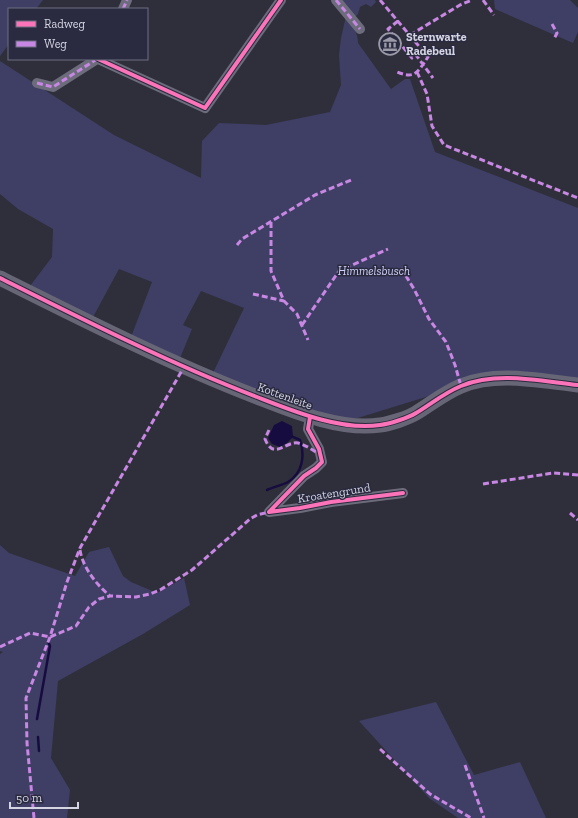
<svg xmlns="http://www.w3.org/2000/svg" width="578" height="818" viewBox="0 0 578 818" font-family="'Zilla Slab',serif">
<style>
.green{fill:#3f3e65}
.water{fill:#170c3f}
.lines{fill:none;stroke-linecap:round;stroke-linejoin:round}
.stream{stroke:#170c3f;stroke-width:2.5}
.street{stroke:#6c6c7c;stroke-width:10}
.secondary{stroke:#666676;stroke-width:15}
.quiet{stroke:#c787e3;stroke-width:3;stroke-dasharray:6 3;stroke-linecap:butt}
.cycleway-casing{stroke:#2a2a40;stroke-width:6}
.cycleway{stroke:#fb73b8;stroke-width:4}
.labels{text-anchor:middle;stroke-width:3;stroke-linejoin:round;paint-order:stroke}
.poi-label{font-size:12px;font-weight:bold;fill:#d4d4e2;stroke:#2a2a40;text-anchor:start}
.park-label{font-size:12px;font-style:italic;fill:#d0d1f6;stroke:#2a2a40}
.street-label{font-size:12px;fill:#d4d4e2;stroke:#2a2a40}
</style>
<rect width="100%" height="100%" fill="#2f2f3b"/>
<path class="green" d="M 0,0 L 43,0 L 36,9 L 9,9 L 9,44 L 0,56 Z
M 341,0 L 375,0 L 376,2 L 371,7 L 366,4 L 360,7 L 358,14 L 355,17 Z
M 494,0 L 570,0 L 578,8 L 578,32 L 573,43 L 495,9 Z
M 346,16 C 352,25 358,32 358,43 L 391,89 L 405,79 L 410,79 L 435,152 L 578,208 L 578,382 L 467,377 L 429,396 L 348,421 L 247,393 L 212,375 L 244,308 L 201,291 L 183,325 L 192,329 L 178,363 L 131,337 L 152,282 L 119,269 L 93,317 L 30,286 L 52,257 L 53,229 L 18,209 L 0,194 L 0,61 L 114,135 L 201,178 L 202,141 L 219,123 L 266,125 L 330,112 L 341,85 L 339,55 L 341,38 Z
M 0,545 L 9,553 L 75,576 L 89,552 L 109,547 L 123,576 L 131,582 L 157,593 L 184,578 L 190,605 L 143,634 L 58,681 L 51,758 L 70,790 L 67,818 L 0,818 L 0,654 L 3,652 L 0,651 Z
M 436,702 L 474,775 L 520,762 L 546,818 L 458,818 L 429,798 L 359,721 Z"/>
<path class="water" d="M 282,421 L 292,426 L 293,437 L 287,443 L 280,447 L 272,444 L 268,438 L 274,425 Z"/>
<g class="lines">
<path class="stream" d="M 267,490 C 274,487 282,485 288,482 C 303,473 305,455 300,440 L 293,437
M 37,719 L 50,646 L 48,641
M 38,737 L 39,751"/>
<path class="street" d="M 336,0 L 360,29
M 123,9 L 127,0
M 98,59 L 205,108 L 281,0
M 37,83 L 53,87 L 97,59
M 310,417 L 308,429 L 319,449 L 322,462 L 316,468 L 304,476 L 269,512 L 300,508 L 331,502 L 403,493"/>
<path class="secondary" d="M 0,278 C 84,320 169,363 257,397 C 293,411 341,431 380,425 C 389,424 408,418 416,413 C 431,404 444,393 461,386 C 497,371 540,381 578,385"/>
<path class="quiet" d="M 336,0 L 360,29
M 380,0 L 428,57 C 417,73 415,80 395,71
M 483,0 L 494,15
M 123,9 L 127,0
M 398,21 L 388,29 L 412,58 L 416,55 L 433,78
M 552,24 L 557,33 L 554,39
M 410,35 L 460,5 L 472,0
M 417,72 L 427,94 L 432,126 L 444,145 L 578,198
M 37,83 L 53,87 L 97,59
M 271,222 L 271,271 L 284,301 L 297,314 L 308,340
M 237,245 L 242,239 L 315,195 L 351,180
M 401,268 L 414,289 L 429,319 L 446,342 L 455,365 L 461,386
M 253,294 L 284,301
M 302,325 L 339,271 L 388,249
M 269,430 L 265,439 C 274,461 285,441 298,443 C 306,445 314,451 321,455
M 483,484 L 553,473 L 578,475
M 570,513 L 578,520
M 80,550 C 83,568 96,584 110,596
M 0,647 L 30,633 L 50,637 L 76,626 L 89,607 L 99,599 L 110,596 L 136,597 L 150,594 L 160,590 L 192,570 L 250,519 L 257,515 L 269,512
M 380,749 L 430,794 L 471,818
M 465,765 L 484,818
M 34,818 L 27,743 L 26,698 L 50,637 L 67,582 L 80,548 L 184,367"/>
<g class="cycleway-casing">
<path id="cycleway" d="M 98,59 L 205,108 L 281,0
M 0,278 C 84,320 169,363 257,397 C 293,411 341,431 380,425 C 389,424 408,418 416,413 C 431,404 444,393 461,386 C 497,371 540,381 578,385
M 310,417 L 308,429 L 319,449 L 322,462 L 316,468 L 304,476 L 269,512 L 300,508 L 331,502 L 403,493"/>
</g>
<use href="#cycleway" class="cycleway"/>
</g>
<defs>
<g id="museum-ring" transform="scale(1.15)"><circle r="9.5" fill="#2a2a40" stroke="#9a9aa8" stroke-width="1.5"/><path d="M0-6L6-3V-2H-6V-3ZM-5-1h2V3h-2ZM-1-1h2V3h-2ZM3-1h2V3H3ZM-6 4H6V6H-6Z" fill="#9a9aa8"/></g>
</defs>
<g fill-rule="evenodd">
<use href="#museum-ring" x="390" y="44"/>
</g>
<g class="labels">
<g class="poi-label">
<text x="406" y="41">Sternwarte<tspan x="406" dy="14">Radebeul</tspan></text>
</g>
<g class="park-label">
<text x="374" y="275">Himmelsbusch</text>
</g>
<g class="street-label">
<text transform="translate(285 396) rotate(20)" y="4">Kottenleite</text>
<text transform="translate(334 493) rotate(-9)" y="4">Kroatengrund</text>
</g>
</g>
<rect x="8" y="8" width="140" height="52" fill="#2a2a40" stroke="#6e6e81"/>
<rect x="16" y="21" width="20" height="6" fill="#fb73b8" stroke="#6e6e81"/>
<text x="44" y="28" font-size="12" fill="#d4d4e2">Radweg</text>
<rect x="16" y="41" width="20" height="6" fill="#c787e3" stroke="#6e6e81"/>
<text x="44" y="48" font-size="12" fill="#d4d4e2">Weg</text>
<path d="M10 802v6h68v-6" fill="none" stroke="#d4d4e2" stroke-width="2"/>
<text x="16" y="802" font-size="12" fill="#d4d4e2" stroke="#2a2a40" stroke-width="3" paint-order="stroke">50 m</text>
</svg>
